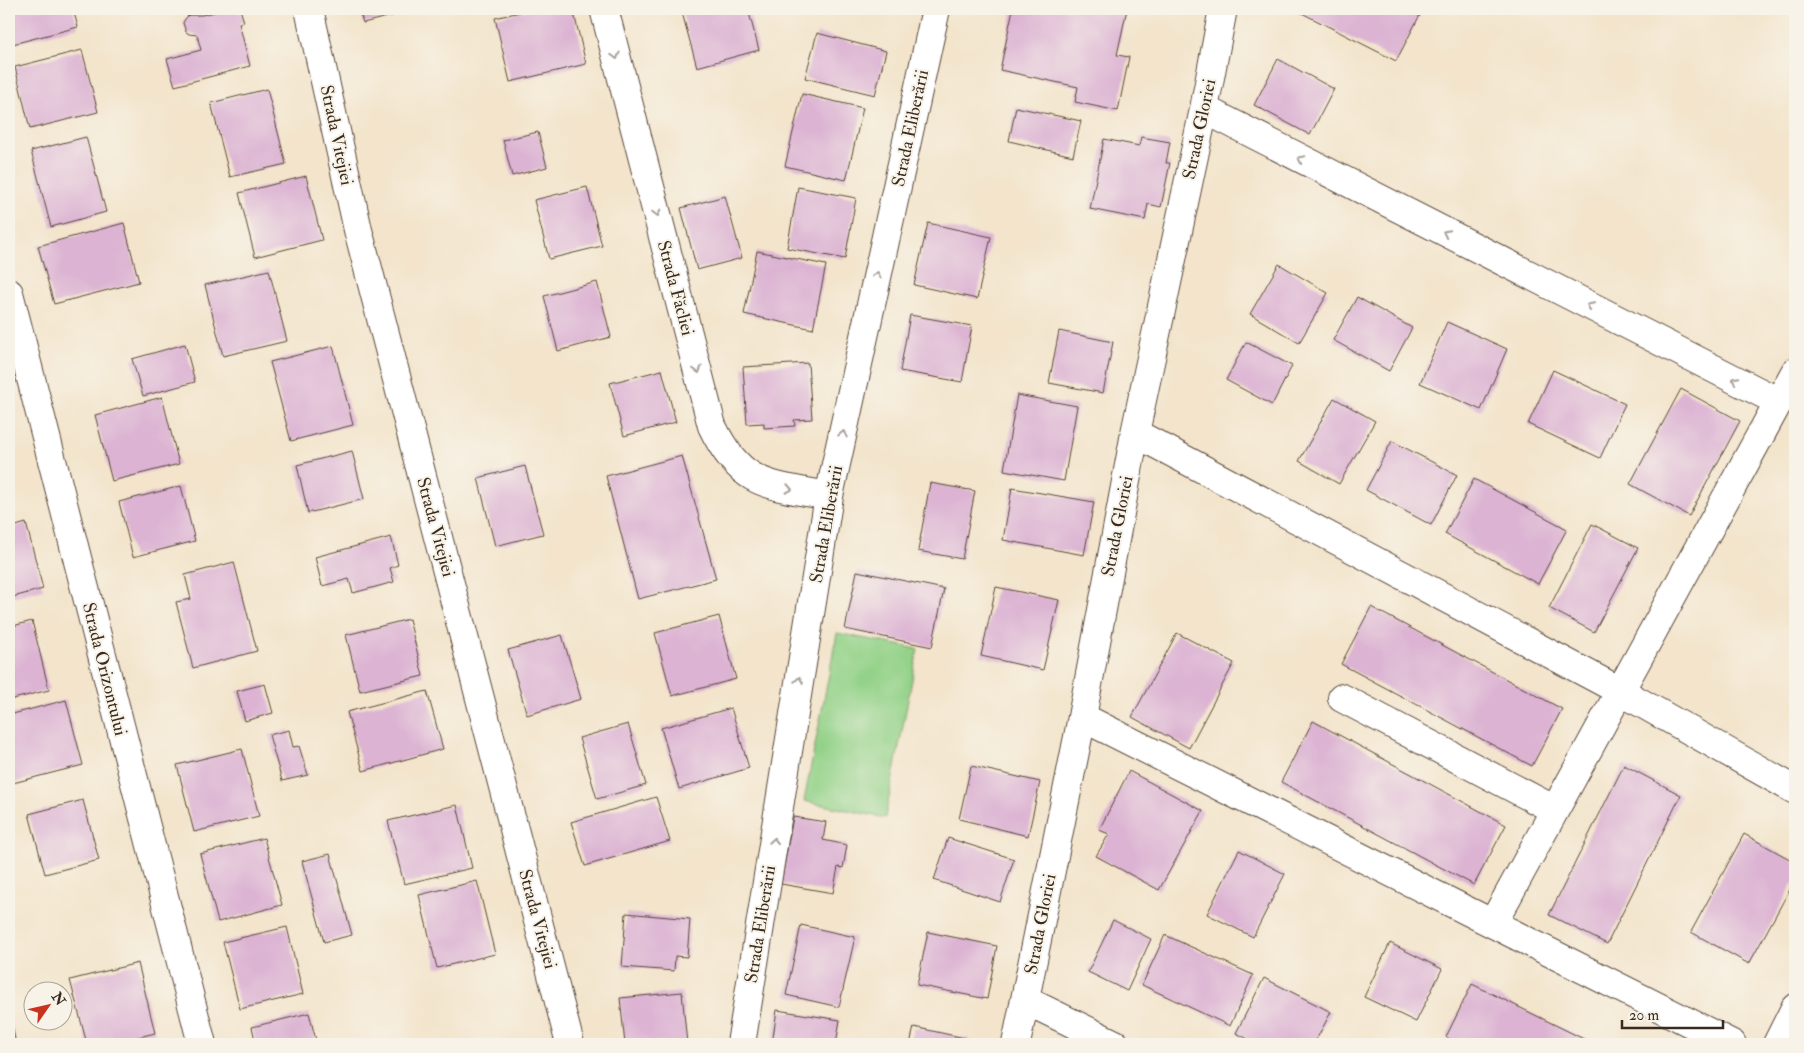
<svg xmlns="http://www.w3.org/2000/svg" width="1804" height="1053" viewBox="0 0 1804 1053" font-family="'IM FELL Double Pica',serif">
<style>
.green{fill:#93d288;stroke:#677e53}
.building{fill:#dcb3d3}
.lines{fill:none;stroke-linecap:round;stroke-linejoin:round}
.minor-casing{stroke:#574638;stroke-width:30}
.minor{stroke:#fff;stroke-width:28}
.oneway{stroke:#a79f9a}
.labels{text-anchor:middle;stroke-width:4;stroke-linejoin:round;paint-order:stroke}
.street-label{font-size:18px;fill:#3b2a1e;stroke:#f7f3e8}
</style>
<rect width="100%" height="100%" fill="#f7f3e8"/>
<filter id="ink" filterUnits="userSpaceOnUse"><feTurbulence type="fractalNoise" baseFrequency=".02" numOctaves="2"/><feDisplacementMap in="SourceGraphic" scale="10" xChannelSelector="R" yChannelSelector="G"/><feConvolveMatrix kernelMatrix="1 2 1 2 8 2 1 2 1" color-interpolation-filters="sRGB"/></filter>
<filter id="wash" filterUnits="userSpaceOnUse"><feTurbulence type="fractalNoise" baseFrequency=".0096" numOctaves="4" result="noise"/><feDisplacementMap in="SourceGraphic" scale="20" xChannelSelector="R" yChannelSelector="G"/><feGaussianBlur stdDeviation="1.12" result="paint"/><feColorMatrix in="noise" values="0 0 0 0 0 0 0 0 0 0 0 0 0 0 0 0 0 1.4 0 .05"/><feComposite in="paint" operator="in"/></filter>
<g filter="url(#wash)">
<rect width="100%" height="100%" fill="#f3e4cb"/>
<path class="green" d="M 837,633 L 918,649 L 885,818 L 804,801 Z"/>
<g id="blocks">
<path class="building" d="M 9,9 L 73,9 L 78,27 L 9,45 Z
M 227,9 L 240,9 L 244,22 L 239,23 L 250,66 L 175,86 L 167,59 L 201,50 L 197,35 L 189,34 L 186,32 L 183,23 L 185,19 L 189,15 L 202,15 Z
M 359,9 L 419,9 L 363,23 Z
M 532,9 L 573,9 L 586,64 L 510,82 L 495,18 Z
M 681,9 L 748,9 L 759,50 L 697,67 Z
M 1013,9 L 1127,9 L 1117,55 L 1129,57 L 1118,111 L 1075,102 L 1078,87 L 1000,70 Z
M 1294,9 L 1423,9 L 1396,61 Z
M 817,33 L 886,51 L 875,95 L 805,78 Z
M 82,50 L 98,112 L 30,129 L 15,67 Z
M 1278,59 L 1334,89 L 1310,135 L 1254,105 Z
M 267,89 L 286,164 L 230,177 L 211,103 Z
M 802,94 L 863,108 L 846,180 L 785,166 Z
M 1016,107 L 1081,121 L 1073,156 L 1009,141 Z
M 538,132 L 547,167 L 512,176 L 503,140 Z
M 86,137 L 106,212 L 51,227 L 31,151 Z
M 1141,137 L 1170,142 L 1166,163 L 1170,163 L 1161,207 L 1148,204 L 1145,220 L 1090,209 L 1104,139 L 1139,146 Z
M 306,176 L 322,240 L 255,257 L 239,193 Z
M 587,187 L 602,246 L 549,259 L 534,200 Z
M 798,187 L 856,198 L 845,259 L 787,248 Z
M 725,196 L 742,258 L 697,270 L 681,208 Z
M 124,223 L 139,282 L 54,304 L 38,246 Z
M 928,223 L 991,237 L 977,299 L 914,285 Z
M 757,251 L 826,265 L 813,329 L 744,314 Z
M 1279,264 L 1328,293 L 1299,343 L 1250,314 Z
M 269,270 L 287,341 L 223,356 L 205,285 Z
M 597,282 L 611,337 L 558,351 L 544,296 Z
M 1357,297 L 1412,328 L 1389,371 L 1333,340 Z
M 910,315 L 972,326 L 962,382 L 900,371 Z
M 1447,322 L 1507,349 L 1481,410 L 1420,383 Z
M 1059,331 L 1113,342 L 1103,393 L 1049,383 Z
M 1246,342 L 1292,366 L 1272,405 L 1226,380 Z
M 185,344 L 195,382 L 143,396 L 132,359 Z
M 333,346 L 353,425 L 291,441 L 270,362 Z
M 808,363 L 812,419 L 794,420 L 795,426 L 764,428 L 764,423 L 747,424 L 743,367 Z
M 662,370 L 676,422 L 624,436 L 610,383 Z
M 1553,370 L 1625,404 L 1600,458 L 1528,424 Z
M 1681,389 L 1740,421 L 1689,516 L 1630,484 Z
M 1017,395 L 1077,406 L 1064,481 L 1004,470 Z
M 162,397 L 179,464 L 112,481 L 95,415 Z
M 1334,398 L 1375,421 L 1339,484 L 1299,461 Z
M 1392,441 L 1457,475 L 1431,525 L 1366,490 Z
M 352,451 L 364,499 L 308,513 L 297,465 Z
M 682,456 L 716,579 L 638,599 L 606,476 Z
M 525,466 L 543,534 L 495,546 L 478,478 Z
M 1474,479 L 1567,529 L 1538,584 L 1445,534 Z
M 930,483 L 975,491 L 962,559 L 918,551 Z
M 181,486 L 195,541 L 133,557 L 119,502 Z
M 1012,488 L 1094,502 L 1084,555 L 1003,540 Z
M 26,523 L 43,589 L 9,598 L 9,528 Z
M 1592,524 L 1638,548 L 1594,632 L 1549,608 Z
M 391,537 L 398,565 L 390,568 L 394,582 L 353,593 L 349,579 L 322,586 L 315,557 Z
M 234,562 L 257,651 L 193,668 L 176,602 L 191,599 L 185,575 Z
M 857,571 L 944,589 L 932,647 L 845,629 Z
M 996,587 L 1059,600 L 1043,670 L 981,656 Z
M 1371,607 L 1562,709 L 1532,766 L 1341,664 Z
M 719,616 L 736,679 L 672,696 L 655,633 Z
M 409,619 L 423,676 L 360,691 L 346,635 Z
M 32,621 L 49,690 L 9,700 L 9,627 Z
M 1177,633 L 1234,663 L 1189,748 L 1132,717 Z
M 562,635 L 581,699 L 527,715 L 508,650 Z
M 265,684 L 273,713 L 245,721 L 237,691 Z
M 427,691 L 443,749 L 363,771 L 347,712 Z
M 66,700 L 83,765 L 9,784 L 9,715 Z
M 731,708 L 749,768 L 679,789 L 661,728 Z
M 1313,721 L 1506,825 L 1474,885 L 1281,782 Z
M 628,724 L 646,785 L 597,799 L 579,738 Z
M 289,730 L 293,747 L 299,746 L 308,775 L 282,781 L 269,735 Z
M 242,749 L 259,816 L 194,832 L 177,765 Z
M 1624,765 L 1681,795 L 1607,944 L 1549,915 Z
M 971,766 L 1040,782 L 1028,836 L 959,819 Z
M 1129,771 L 1203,811 L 1159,890 L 1096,856 L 1109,834 L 1099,830 Z
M 656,797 L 670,841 L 585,866 L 571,822 Z
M 83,800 L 99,860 L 45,874 L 29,814 Z
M 457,805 L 472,868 L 404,884 L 388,821 Z
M 793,817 L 826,822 L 823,840 L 847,845 L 843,868 L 838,867 L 833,893 L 781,884 Z
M 1744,834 L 1795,862 L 1795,880 L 1749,964 L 1691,932 Z
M 264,838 L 282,905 L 218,922 L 200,854 Z
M 948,838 L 1014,859 L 1000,902 L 934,880 Z
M 1239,850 L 1285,874 L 1253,937 L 1207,914 Z
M 330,854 L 352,935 L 324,942 L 302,861 Z
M 477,881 L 495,954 L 437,968 L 419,895 Z
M 626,913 L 690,919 L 687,957 L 675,956 L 674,971 L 622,967 Z
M 1113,920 L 1151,939 L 1127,991 L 1088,972 Z
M 801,925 L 855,937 L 839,1007 L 786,995 Z
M 287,927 L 303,994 L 240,1009 L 223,942 Z
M 928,932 L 997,946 L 987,999 L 917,985 Z
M 1165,935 L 1253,975 L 1230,1026 L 1142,985 Z
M 1390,943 L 1442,969 L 1416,1022 L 1364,997 Z
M 138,963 L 155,1033 L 110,1044 L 87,1044 L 70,980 Z
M 1264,978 L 1331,1012 L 1314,1044 L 1258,1044 L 1236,1033 Z
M 1472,984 L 1594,1044 L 1460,1044 L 1446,1037 Z
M 682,992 L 687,1044 L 625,1044 L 620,998 Z
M 777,1010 L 840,1020 L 836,1044 L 772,1044 Z
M 309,1013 L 317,1044 L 256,1044 L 252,1027 Z
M 9,1016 L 10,1016 L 16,1044 L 9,1044 Z
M 914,1027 L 969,1039 L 968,1044 L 910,1044 Z"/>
</g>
</g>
<g filter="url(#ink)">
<use href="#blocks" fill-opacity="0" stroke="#574638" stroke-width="1"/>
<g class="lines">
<g class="minor-casing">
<path id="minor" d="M 309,9 L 358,230 L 570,1044
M 604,9 L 712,426 C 741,487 769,485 829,496
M 1204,109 L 1779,402
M 9,293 L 202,1044
M 1135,433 L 1620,691 L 1795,790
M 1342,698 L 1555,810
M 1082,717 L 1732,1044
M 1493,923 L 1795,372
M 1025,1000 L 1115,1044
M 741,1044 L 829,496 L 936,9
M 1016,1044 L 1082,717 L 1135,433 L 1204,109 L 1223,9
M 1777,1044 L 1795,1008"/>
</g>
<use href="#minor" class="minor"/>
</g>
<defs><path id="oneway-chevron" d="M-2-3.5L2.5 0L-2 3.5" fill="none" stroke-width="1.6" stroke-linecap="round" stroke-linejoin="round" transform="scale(1.25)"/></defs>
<g class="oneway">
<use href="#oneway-chevron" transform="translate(616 56) rotate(75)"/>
<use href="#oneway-chevron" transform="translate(1301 159) rotate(-153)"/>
<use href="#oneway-chevron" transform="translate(657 213) rotate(75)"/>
<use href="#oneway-chevron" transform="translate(1446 233) rotate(-153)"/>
<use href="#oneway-chevron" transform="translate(877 275) rotate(-78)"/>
<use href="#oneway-chevron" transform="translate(1590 306) rotate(-153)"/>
<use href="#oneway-chevron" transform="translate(698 370) rotate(75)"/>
<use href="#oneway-chevron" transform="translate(1735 380) rotate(-153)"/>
<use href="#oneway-chevron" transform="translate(843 434) rotate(-78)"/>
<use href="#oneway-chevron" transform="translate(789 489) rotate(11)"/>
<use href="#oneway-chevron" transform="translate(799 680) rotate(-81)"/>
<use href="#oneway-chevron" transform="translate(774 841) rotate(-81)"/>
</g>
</g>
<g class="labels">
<g class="street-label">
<text transform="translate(910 128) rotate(-78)" y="6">Strada Eliberării</text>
<text transform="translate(1199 129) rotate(-78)" y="6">Strada Gloriei</text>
<text transform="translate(337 135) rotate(78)" y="6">Strada Vitejiei</text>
<text transform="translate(676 288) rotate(75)" y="6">Strada Făcliei</text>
<text transform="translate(826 524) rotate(-80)" y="6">Strada Eliberării</text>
<text transform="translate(1117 526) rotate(-79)" y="6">Strada Gloriei</text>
<text transform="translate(436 527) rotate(75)" y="6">Strada Vitejiei</text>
<text transform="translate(105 669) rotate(76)" y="6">Strada Orizontului</text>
<text transform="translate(538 919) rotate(75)" y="6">Strada Vitejiei</text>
<text transform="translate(760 924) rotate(-81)" y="6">Strada Eliberării</text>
<text transform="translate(1040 924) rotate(-79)" y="6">Strada Gloriei</text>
</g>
</g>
<rect width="1804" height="1053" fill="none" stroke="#f7f3e8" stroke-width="30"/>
<g transform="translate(48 1006) rotate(56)"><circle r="24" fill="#f7f3e8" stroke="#aca397"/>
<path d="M0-4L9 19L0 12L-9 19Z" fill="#c8321e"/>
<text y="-8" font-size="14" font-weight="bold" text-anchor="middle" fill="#3b2a1e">N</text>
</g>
<path d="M1622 1020v8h101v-8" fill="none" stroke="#3b2a1e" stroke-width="2.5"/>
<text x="1629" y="1020" font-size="15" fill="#3b2a1e" stroke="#f7f3e8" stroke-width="4" paint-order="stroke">20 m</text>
</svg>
